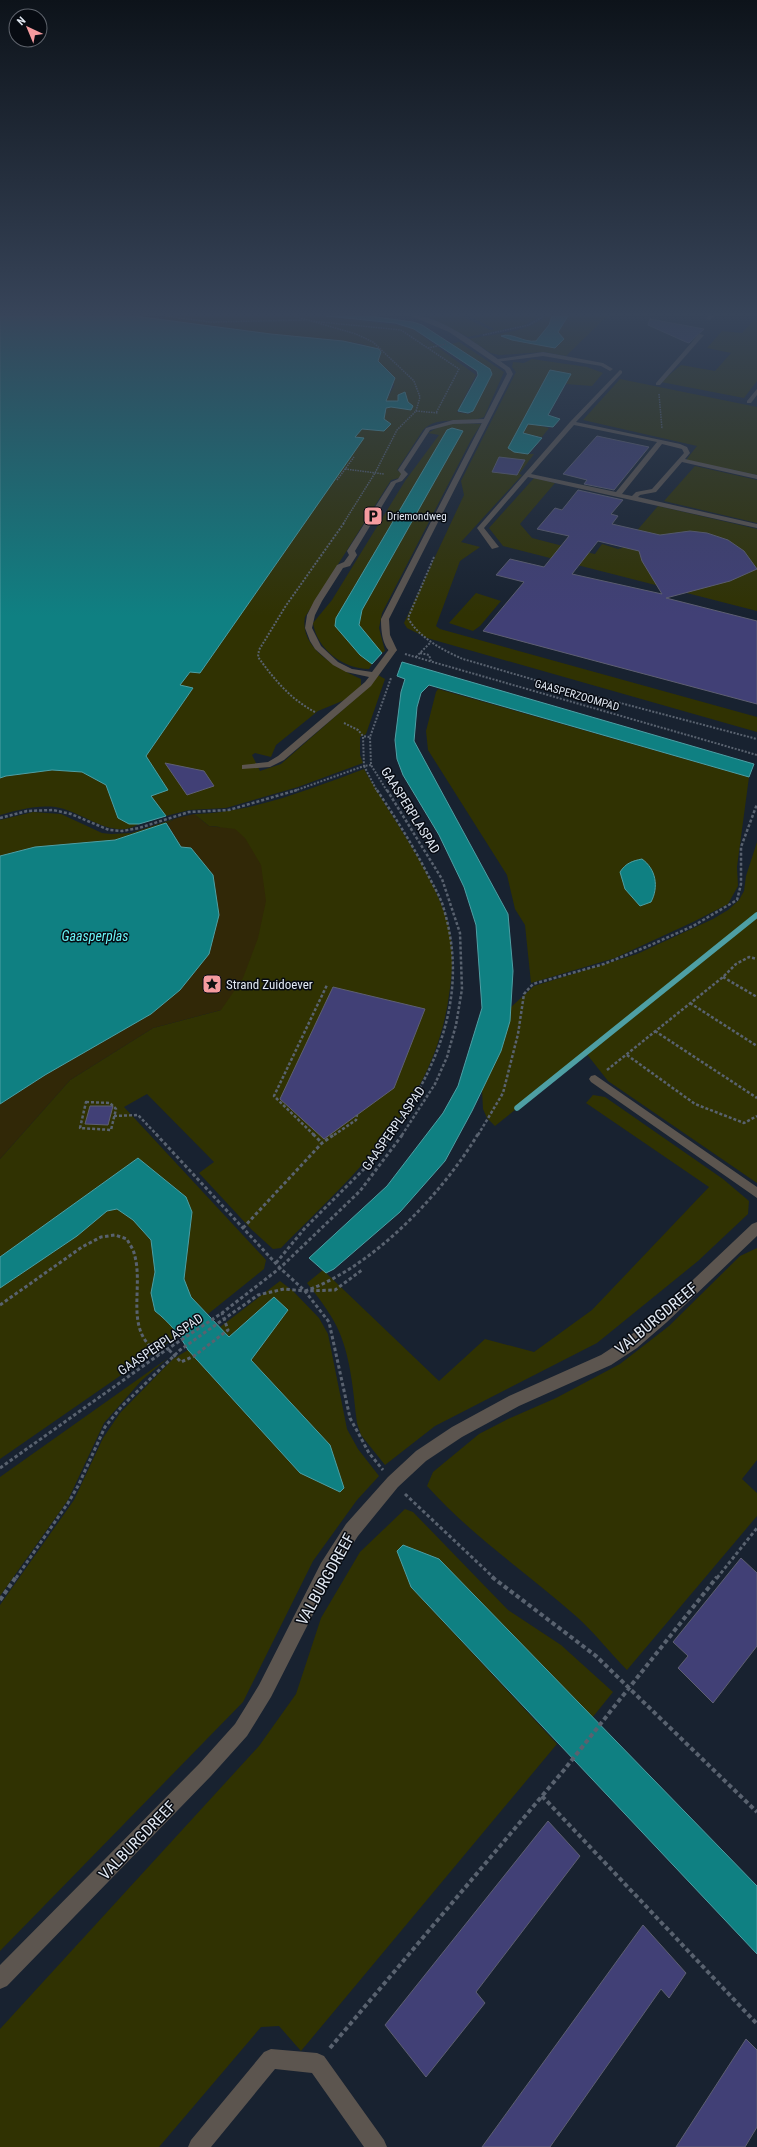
<svg xmlns="http://www.w3.org/2000/svg" width="757" height="2147" viewBox="0 0 757 2147" font-family="'Roboto Condensed',sans-serif">
<style>
.green{fill:#303202}
.sand{fill:#312807}
.water{fill:#0f8082;stroke:#4e9fa4}
.lines{fill:none;stroke-linecap:round;stroke-linejoin:round}
.stream{stroke:#4e9fa4;stroke-width:5.5}
.building{fill:#414076;stroke:#5e5f72;fill-rule:evenodd}
.path-far4{stroke:#59626f;stroke-width:1.5;stroke-dasharray:1.5 1;stroke-linecap:butt}
.path-far3{stroke:#59626f;stroke-width:2;stroke-dasharray:2 1.5;stroke-linecap:butt}
.path-far2{stroke:#59626f;stroke-width:2.5;stroke-dasharray:3 2;stroke-linecap:butt}
.path-far1{stroke:#59626f;stroke-width:3;stroke-dasharray:3.5 2.5;stroke-linecap:butt}
.path{stroke:#59626f;stroke-width:4;stroke-dasharray:4.5 3;stroke-linecap:butt}
.lane{fill:#5c554f;fill-rule:evenodd}
.street{fill:#5c554f;fill-rule:evenodd}
.labels{text-anchor:middle;stroke-width:3;stroke-linejoin:round;paint-order:stroke}
.far-poi-label{font-size:11px;fill:#e1e8f2;stroke:#070b12;text-anchor:start}
.far-street-label{font-size:11px;fill:#e1e8f2;stroke:#070b12}
.street-label{font-size:13px;fill:#e1e8f2;stroke:#070b12}
.poi-label{font-size:13px;fill:#e1e8f2;stroke:#070b12;text-anchor:start}
.water-label{font-size:14px;font-style:italic;fill:#69f4f7;stroke:#070b12}
.near-street-label{font-size:16px;fill:#e1e8f2;stroke:#070b12}
</style>
<rect width="100%" height="100%" fill="#182230"/>
<path class="green" d="M 167,316 L 326,316 L 403,326 L 413,329 L 476,375 L 457,412 L 469,414 L 473,411 L 490,369 L 451,344 L 459,342 L 504,372 L 484,417 C 466,425 438,414 423,430 L 397,470 L 402,474 L 399,478 L 391,480 L 305,617 C 299,648 337,668 361,679 L 361,687 L 347,699 L 318,711 L 276,745 L 271,757 L 255,753 L 252,755 L 260,771 L 281,764 L 370,686 L 378,675 L 385,679 L 366,734 L 360,737 L 360,755 L 363,763 L 298,787 L 226,808 L 189,810 L 166,816 L 151,796 L 167,790 L 146,756 L 192,689 L 180,685 L 190,672 L 200,673 L 363,439 L 355,438 L 362,429 L 384,431 L 391,424 L 384,419 L 386,408 L 391,407 L 411,410 L 413,406 L 408,402 L 386,401 L 394,386 L 391,373 L 378,361 L 381,352 L 362,344 L 343,341 L 271,334 L 162,319 Z
M 427,316 L 462,316 L 490,330 L 494,329 L 469,316 L 541,316 L 524,325 L 468,337 Z
M 546,316 L 552,316 L 549,325 L 537,341 C 525,343 512,332 501,336 L 555,348 L 564,339 L 558,332 L 568,316 L 612,316 L 604,319 L 566,356 L 544,352 L 499,355 L 491,353 L 469,339 C 493,334 527,333 546,316 Z
M 755,319 L 757,319 L 757,381 L 744,398 L 661,382 L 681,365 L 715,371 L 731,353 L 707,348 L 722,331 L 742,333 Z
M 532,359 L 587,367 L 603,373 L 592,386 L 566,384 L 571,374 L 550,370 L 508,448 L 524,454 L 534,454 L 519,474 L 522,475 L 461,542 L 480,547 L 460,561 L 436,626 L 440,629 L 757,717 L 757,732 L 427,638 L 407,628 L 404,623 L 464,495 L 461,481 L 516,372 L 512,367 L 513,362 L 524,363 Z
M 620,379 L 757,407 L 757,475 L 686,460 L 697,446 L 583,420 Z
M 460,423 L 481,424 L 471,440 L 382,613 L 379,628 L 385,651 L 382,653 L 359,625 L 362,610 L 463,431 L 452,428 L 447,430 L 336,618 L 360,655 L 372,664 L 369,669 C 343,669 317,649 313,623 L 332,600 L 405,481 L 439,435 L 428,433 L 442,425 Z
M 528,423 L 549,428 L 542,437 L 525,434 L 523,433 Z
M 695,466 L 757,480 L 757,523 L 664,501 Z
M 534,478 L 555,483 L 520,524 L 532,538 L 590,553 L 595,554 L 602,544 L 618,549 L 622,548 L 658,506 L 757,529 L 757,611 L 503,546 L 489,528 Z
M 476,593 L 501,601 L 480,626 L 473,631 L 449,623 Z
M 438,689 L 749,777 L 737,867 L 738,886 L 728,904 L 693,922 L 615,958 L 531,983 L 525,925 L 515,909 L 507,875 L 428,750 L 426,731 L 436,692 Z
M 364,769 C 392,819 429,865 447,920 C 454,943 453,971 449,995 C 434,1106 355,1173 281,1248 L 273,1249 L 252,1230 L 199,1173 L 214,1162 L 147,1094 L 124,1107 L 266,1260 L 264,1269 L 208,1314 L 190,1297 L 184,1279 L 192,1212 L 186,1197 L 138,1158 L 0,1257 L 0,1159 L 70,1080 L 153,1028 L 221,1010 L 220,827 L 209,826 L 194,814 C 248,814 313,788 364,769 Z
M 52,770 L 82,772 L 106,785 L 118,818 L 129,824 L 139,824 C 112,841 83,811 55,807 C 36,805 18,810 0,815 L 0,778 L 6,776 Z
M 33,812 L 61,814 L 102,833 L 111,834 L 131,833 L 177,818 L 162,825 L 115,840 L 35,847 L 0,856 L 0,820 Z
M 757,842 L 757,1183 L 608,1081 L 586,1053 L 495,1126 L 487,1118 L 483,1109 L 482,1090 L 510,1008 L 534,986 L 637,954 L 713,919 L 728,910 L 739,900 L 744,891 L 746,876 Z
M 593,1095 L 605,1097 L 723,1179 L 749,1201 L 748,1214 L 698,1261 L 597,1343 L 435,1426 L 385,1465 L 361,1435 L 357,1423 C 353,1391 351,1356 337,1327 C 329,1311 318,1297 307,1283 L 323,1270 L 439,1381 L 485,1339 L 534,1352 L 592,1310 L 709,1187 L 586,1103 Z
M 117,1209 L 133,1220 L 151,1240 L 155,1272 L 151,1293 L 155,1311 L 167,1321 L 179,1335 L 0,1459 L 0,1288 L 77,1236 L 107,1211 Z
M 757,1248 L 757,1460 L 742,1479 L 757,1493 L 757,1516 L 627,1670 C 610,1653 595,1633 577,1617 C 526,1572 473,1537 427,1486 L 433,1472 L 479,1434 L 508,1419 L 556,1398 L 620,1364 L 669,1326 L 740,1256 Z
M 280,1281 L 293,1291 L 319,1318 L 328,1334 L 347,1429 L 358,1449 L 379,1476 L 357,1500 L 313,1561 L 243,1702 L 0,1951 L 0,1605 L 74,1500 L 103,1438 L 120,1413 L 173,1359 L 188,1350 L 300,1473 L 262,1374 L 250,1360 L 287,1310 L 274,1297 L 229,1337 L 220,1327 Z
M 168,1358 L 141,1381 L 104,1423 L 68,1500 L 0,1596 L 0,1477 Z
M 405,1509 L 413,1512 L 508,1610 L 561,1645 L 613,1692 L 592,1718 L 439,1559 L 403,1545 L 397,1551 L 411,1587 L 557,1744 L 301,2051 L 279,2026 L 261,2027 L 159,2147 L 0,2147 L 0,2029 L 259,1746 L 296,1694 L 321,1618 L 360,1552 Z"/>
<path class="sand" d="M 194,814 L 209,826 L 235,829 L 245,838 L 261,865 L 266,901 L 258,938 L 243,978 L 221,1010 L 153,1028 L 70,1080 L 0,1159 L 0,1104 L 45,1075 L 181,847 L 167,823 L 177,818 Z"/>
<path class="water" d="M 0,316 L 134,316 L 271,334 L 343,341 L 379,349 L 381,352 L 378,361 L 395,378 L 386,401 L 398,401 L 398,395 L 405,392 L 408,402 L 413,406 L 411,410 L 391,407 L 386,408 L 384,419 L 391,424 L 384,431 L 362,429 L 355,437 L 364,438 L 200,673 L 190,672 L 180,685 L 193,688 L 146,756 L 168,790 L 151,796 L 166,816 L 139,824 L 129,824 L 118,818 L 106,785 L 82,772 L 52,770 L 6,776 L 0,778 Z
M 326,316 L 369,316 L 413,322 L 422,325 L 490,369 L 492,374 L 473,411 L 468,413 L 458,411 L 478,375 L 477,371 L 414,329 L 395,323 Z
M 552,316 L 568,316 L 558,332 L 564,339 L 555,348 L 512,340 L 501,336 C 512,332 524,343 536,341 L 549,325 Z
M 550,370 L 571,374 L 548,415 L 560,419 L 553,427 L 528,424 L 523,433 L 542,438 L 528,454 L 514,452 L 508,448 Z
M 452,428 L 463,431 L 362,610 L 359,625 L 382,653 L 372,664 L 360,655 L 335,626 L 336,618 L 447,430 Z
M 402,662 L 754,764 L 749,777 L 429,685 L 421,693 L 417,707 L 414,741 L 508,914 L 513,971 L 510,1021 L 501,1051 L 472,1111 L 445,1161 L 400,1212 L 334,1269 L 326,1273 L 309,1258 L 387,1186 L 443,1113 L 458,1086 L 482,1008 L 476,925 L 464,887 L 439,835 L 403,775 L 397,759 L 395,740 L 401,692 L 405,679 L 397,676 Z
M 166,823 L 181,847 L 191,848 L 213,875 L 219,915 L 209,954 L 180,990 L 151,1014 L 45,1075 L 0,1104 L 0,856 L 35,847 L 115,840 Z
M 642,859 C 656,869 659,887 651,902 L 640,906 L 625,889 L 620,872 C 626,863 632,861 642,859 Z
M 138,1158 L 186,1197 L 192,1212 L 184,1279 L 191,1297 L 229,1337 L 274,1297 L 288,1310 L 251,1360 L 330,1445 L 344,1488 L 340,1492 L 300,1473 L 188,1350 C 179,1334 169,1322 155,1311 L 151,1293 L 155,1272 L 151,1240 L 133,1220 L 117,1209 L 107,1211 L 77,1236 L 0,1288 L 0,1257 Z
M 403,1545 L 439,1559 L 757,1886 L 757,1954 L 411,1587 L 397,1551 Z"/>
<g class="lines">
<path class="stream" d="M 517,1108 L 757,915"/>
</g>
<path class="building" d="M 650,319 L 704,329 L 689,343 L 686,342 L 648,325 Z
M 597,436 L 649,447 L 614,490 L 584,484 L 587,480 L 563,474 Z
M 499,457 L 525,460 L 517,475 L 492,472 Z
M 578,490 L 623,500 L 611,514 L 618,516 L 612,524 L 660,535 L 690,531 L 707,533 L 728,540 L 744,551 L 757,569 L 730,581 L 666,598 L 757,621 L 757,704 L 483,631 L 524,582 L 496,575 L 510,559 L 544,567 L 569,536 L 537,529 L 555,508 L 562,510 ZM 598,541 L 639,551 L 642,561 L 662,594 L 572,574 Z
M 165,763 L 204,771 L 214,786 L 187,795 Z
M 333,987 L 425,1009 L 394,1088 L 324,1139 L 280,1099 Z
M 90,1106 L 113,1106 L 108,1125 L 85,1124 Z
M 741,1558 L 757,1573 L 757,1646 L 713,1703 L 678,1668 L 688,1656 L 673,1642 Z
M 548,1821 L 580,1856 L 476,1992 L 485,2003 L 426,2077 L 385,2025 Z
M 643,1925 L 686,1973 L 669,1998 L 661,1989 L 550,2147 L 482,2147 Z
M 746,2039 L 757,2050 L 757,2127 L 745,2147 L 676,2147 Z"/>
<g class="lines">
<path class="path-far4" d="M 166,316 L 210,322 L 306,320
M 294,316 L 356,334 L 373,342 L 414,381 L 420,397 L 416,411 L 397,430 L 375,473 L 343,524
M 311,321 L 401,330 L 459,369 L 436,413
M 483,335 L 529,325 L 544,316
M 428,348 L 446,344
M 659,394 L 662,429
M 416,411 L 438,413
M 345,469 L 384,474
M 337,480 L 354,457"/>
<path class="path-far3" d="M 434,557 L 408,618 C 418,637 444,651 463,659 L 552,685 L 757,739
M 420,653 L 429,655 L 431,661
M 405,654 L 757,755
M 416,657 L 431,642
M 315,712 C 290,699 274,679 258,657 L 259,650 L 285,607 L 344,523
M 344,723 L 358,730 L 363,736 L 370,737
M 371,765 L 364,766 L 377,791
M 294,791 L 364,766 L 363,736
M 387,791 L 371,765 L 370,737 L 391,678"/>
<path class="path-far2" d="M 377,790 C 395,817 412,844 427,873 C 432,883 438,893 442,903 C 470,989 441,1064 390,1135
M 387,790 L 442,879 L 460,933 L 462,989 L 456,1025 L 447,1057 L 435,1084 L 402,1135
M 0,818 L 27,811 L 53,810 L 71,814 L 109,830 L 122,831 L 139,828 L 189,812 L 229,810 L 297,790
M 723,977 L 757,997
M 690,1003 L 757,1046
M 655,1031 L 757,1098
M 627,1055 L 695,1104 L 744,1123 L 757,1116
M 607,1070 L 723,977 L 736,964 L 749,957 L 757,959
M 86,1102 L 110,1103 L 116,1109 L 111,1130 L 80,1128 Z
M 114,1116 L 138,1115 L 157,1135
M 314,1135 L 274,1096 L 327,985
M 334,1135 L 356,1120 L 357,1115
M 478,1135 L 503,1093 L 518,1034 L 524,994 L 533,984 L 604,964 L 646,947 L 693,926 L 737,900 L 741,884 L 741,847 L 757,804"/>
<path class="path-far1" d="M 156,1134 L 280,1268 L 305,1291 L 329,1322 L 350,1418 L 369,1453 L 383,1470
M 313,1134 L 322,1143
M 243,1228 L 322,1143 L 335,1134
M 276,1263 L 305,1228 L 371,1162 L 391,1134
M 305,1291 C 372,1268 442,1194 478,1134
M 0,1305 L 82,1247 L 101,1237 L 115,1235 L 127,1239 C 129,1244 133,1248 134,1253 C 145,1288 122,1331 160,1354
M 169,1350 L 181,1362 L 194,1356 L 228,1330 L 222,1313
M 0,1468 L 160,1354 L 222,1313 L 280,1268 L 360,1191 L 403,1134
M 405,1494 L 494,1578
M 16,1578 L 68,1503 L 78,1486 L 105,1427 L 122,1406 L 180,1350 L 258,1295 L 284,1289 L 305,1291 L 335,1290 L 362,1270
M 717,1578 L 757,1528"/>
<path class="path" d="M 492,1577 L 596,1656 L 757,1812
M 0,1600 L 16,1577
M 542,1796 L 757,2024
M 330,2048 L 564,1770 L 717,1577"/>
<path class="lane" d="M 699,334 L 704,335 L 660,385 L 656,385 L 656,383 Z
M 543,352 L 603,363 L 613,369 L 610,371 L 601,366 L 543,356 L 495,362 L 492,360 Z
M 620,370 L 622,371 L 622,373 L 576,422 L 680,444 L 687,447 L 690,453 L 685,459 L 757,475 L 757,479 L 682,462 L 656,492 L 640,495 L 638,497 L 757,524 L 757,528 L 528,477 L 484,528 L 499,547 L 492,549 L 477,528 L 478,527 L 570,422 ZM 574,425 L 657,442 L 616,492 L 531,474 ZM 662,444 L 682,449 L 684,453 L 652,489 L 636,492 L 632,496 L 622,494 Z
M 757,389 L 757,395 L 751,403 L 747,403 L 747,401 Z
M 453,420 L 486,419 L 489,421 L 486,423 L 453,424 L 430,430 L 404,470 L 408,474 L 402,481 L 396,483 L 355,551 L 357,555 L 350,566 L 343,568 L 322,601 L 315,615 L 312,628 L 321,646 L 338,662 L 352,669 L 372,672 L 390,648 L 397,650 L 371,686 L 284,760 L 270,767 L 242,769 L 242,765 L 268,762 L 278,756 L 365,682 L 369,677 L 346,672 L 333,665 L 315,649 L 310,641 L 305,628 L 307,615 L 314,601 L 337,565 L 344,562 L 349,555 L 347,551 L 391,482 L 398,479 L 401,474 L 398,470 L 426,428 Z
M 595,1075 L 757,1187 L 757,1198 L 591,1082 L 589,1079 L 591,1076 Z"/>
<path class="street" d="M 411,316 C 438,312 488,352 510,368 L 513,374 L 389,619 L 390,635 L 397,650 L 393,653 C 382,649 381,629 381,619 L 507,374 L 505,370 L 449,332 Z
M 709,316 L 715,316 L 709,320 L 706,318 Z
M 757,1222 L 757,1236 L 667,1322 L 637,1348 L 611,1365 L 519,1406 L 462,1437 L 426,1461 L 398,1487 L 358,1536 L 333,1575 L 271,1697 L 247,1736 L 211,1776 L 7,1986 L 0,1989 L 0,1965 L 199,1764 L 235,1724 L 259,1685 L 321,1563 L 346,1524 L 388,1477 L 416,1451 L 452,1427 L 509,1396 L 601,1355 L 627,1338 L 657,1314 L 752,1224 Z
M 271,2049 L 317,2053 L 324,2056 L 384,2140 L 387,2147 L 364,2147 L 312,2073 L 275,2069 L 211,2147 L 188,2147 L 191,2140 L 264,2052 Z"/>
</g>
<linearGradient id="sky" x2="0" y2="1"><stop stop-color="#0d131a"/><stop offset="0.51" stop-color="#374459"/><stop offset="1" stop-color="#374459" stop-opacity="0"/></linearGradient>
<rect width="757" height="616" fill="url(#sky)"/>
<defs>
<g id="parking-square" transform="scale(1)"><rect x="-9" y="-9" width="18" height="18" rx="4" fill="#f59b9f" stroke="#070b12"/><path d="M-3.5-5.5H1a3.5 3.5 0 0 1 0 7H-1V5.5H-3.5ZM-1-3.4V-.6H.8a1.4 1.4 0 0 0 0-2.8Z" fill="#111"/></g>
<g id="sight-square" transform="scale(1)"><rect x="-9" y="-9" width="18" height="18" rx="4" fill="#f59b9f" stroke="#070b12"/><path d="M0-6L1.8-2.2L6-1.7L2.9 1.2L3.7 5.4L0 3.3L-3.7 5.4L-2.9 1.2L-6-1.7L-1.8-2.2Z" fill="#111"/></g>
</defs>
<g fill-rule="evenodd">
<use href="#parking-square" x="373" y="516"/>
<use href="#sight-square" x="212" y="984"/>
</g>
<g class="labels">
<g class="far-poi-label">
<text x="387" y="520">Driemondweg</text>
</g>
<g class="far-street-label">
<text transform="translate(577 695) rotate(16)" y="4">GAASPERZOOMPAD</text>
</g>
<g class="street-label">
<text transform="translate(411 810) rotate(58)" y="5">GAASPERPLASPAD</text>
<text transform="translate(393 1128) rotate(-55)" y="5">GAASPERPLASPAD</text>
<text transform="translate(160 1344) rotate(-34)" y="5">GAASPERPLASPAD</text>
</g>
<g class="poi-label">
<text x="226" y="989">Strand Zuidoever</text>
</g>
<g class="water-label">
<text x="95" y="941">Gaasperplas</text>
</g>
<g class="near-street-label">
<text transform="translate(656 1318) rotate(-40)" y="6">VALBURGDREEF</text>
<text transform="translate(325 1579) rotate(-61)" y="6">VALBURGDREEF</text>
<text transform="translate(137 1840) rotate(-46)" y="6">VALBURGDREEF</text>
</g>
</g>
<g transform="translate(28 28) rotate(316)"><circle r="19" fill="#070b12" stroke="#5e636c"/>
<path d="M0-3L7 15L0 10L-7 15Z" fill="#f59b9f"/>
<text y="-6" font-size="11" font-weight="bold" text-anchor="middle" fill="#e1e8f2">N</text>
</g>
</svg>
